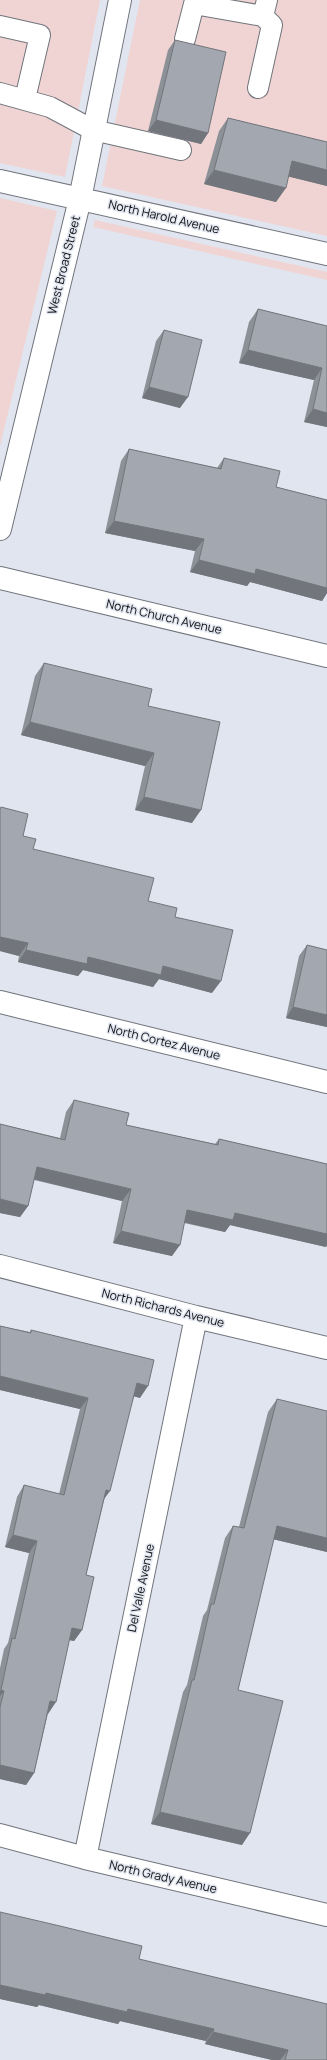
<svg xmlns="http://www.w3.org/2000/svg" width="327" height="2060" viewBox="0 0 327 2060" font-family="Manrope,sans-serif">
<style>
.commercial{fill:#efd4d3}
.lines{fill:none;stroke-linecap:round;stroke-linejoin:round}
.service-casing{stroke:#70747c;stroke-width:22}
.minor-casing{stroke:#70747c;stroke-width:24}
.service{stroke:#fff;stroke-width:20}
.minor{stroke:#fff;stroke-width:22}
.wall{fill:#8c9097}
.shaded-wall{fill:#72757b}
.building{fill:#a3a7b0;stroke:#72757b}
.labels{text-anchor:middle;stroke-width:3;stroke-linejoin:round;paint-order:stroke}
.street-label{font-size:12px;fill:#0f1013;stroke:#e1e5ef}
</style>
<rect width="100%" height="100%" fill="#e1e5ef"/>
<path class="commercial" d="M 0,0 L 100,0 L 65,177 L 0,163 Z
M 140,0 L 327,0 L 327,236 L 102,186 Z
M 0,198 L 57,211 L 0,446 Z
M 95,220 L 327,272 L 327,280 L 93,227 Z"/>
<g class="lines">
<g class="service-casing">
<path id="service" d="M 0,26 L 40,35 L 25,99
M 185,39 L 194,4 L 263,16 L 267,0
M 258,88 L 272,25 L 263,16
M 0,93 L 50,107 L 93,130 L 181,150"/>
</g>
<g class="minor-casing">
<path id="minor" d="M 0,181 L 327,254
M 0,529 L 80,199 L 120,0
M 0,578 L 327,656
M 0,1002 L 327,1082
M 0,1266 L 196,1317 L 327,1348
M 0,1835 L 85,1858 L 327,1915
M 85,1858 L 196,1317"/>
</g>
<use href="#service" class="service"/>
<use href="#minor" class="minor"/>
</g>
<path class="wall" d="M 175,40 L 208,133 L 201,144 L 148,131 L 168,50 Z
M 228,118 L 327,142 L 327,186 L 288,176 L 276,202 L 204,184 L 219,131 Z
M 258,309 L 327,326 L 327,427 L 304,422 L 314,380 L 239,363 L 249,322 Z
M 164,330 L 180,408 L 142,398 L 156,341 Z
M 129,449 L 217,468 L 224,458 L 276,487 L 327,500 L 327,593 L 322,601 L 250,582 L 247,586 L 190,572 L 195,551 L 105,533 L 121,461 Z
M 44,663 L 148,706 L 192,823 L 135,810 L 145,766 L 21,735 L 35,676 Z
M 1,807 L 33,849 L 148,901 L 175,917 L 212,993 L 159,979 L 153,987 L 83,970 L 78,976 L 18,962 L 19,956 L 0,951 L 0,808 Z
M 307,945 L 327,950 L 327,1027 L 286,1018 L 299,956 Z
M 74,1100 L 126,1125 L 215,1144 L 219,1139 L 327,1164 L 327,1245 L 326,1247 L 230,1225 L 225,1232 L 184,1223 L 172,1256 L 113,1243 L 122,1201 L 34,1180 L 28,1206 L 20,1217 L 0,1213 L 0,1124 L 60,1138 L 66,1112 Z
M 0,1326 L 30,1332 L 31,1330 L 140,1398 L 134,1396 L 104,1500 L 86,1575 L 82,1630 L 74,1641 L 69,1640 L 48,1713 L 34,1773 L 26,1785 L 0,1779 L 0,1668 L 4,1649 L 8,1643 L 29,1553 L 5,1547 L 17,1497 L 24,1485 L 59,1494 L 80,1409 L 0,1390 Z
M 277,1399 L 327,1552 L 273,1539 L 238,1690 L 242,1845 L 151,1824 L 183,1692 L 187,1685 L 203,1616 L 207,1610 L 225,1538 L 233,1526 L 239,1527 L 268,1412 Z
M 0,1912 L 139,1959 L 327,2060 L 272,2060 L 205,2044 L 206,2041 L 120,2021 L 118,2024 L 39,2005 L 37,2007 L 0,1999 Z"/>
<path class="shaded-wall" d="M 156,120 L 208,133 L 201,144 L 148,131 Z
M 292,161 L 327,170 L 327,186 L 282,175 Z
M 214,170 L 286,188 L 276,202 L 204,184 Z
M 248,350 L 322,368 L 314,380 L 239,363 Z
M 149,387 L 188,397 L 180,408 L 142,398 Z
M 313,409 L 327,413 L 327,427 L 304,422 Z
M 114,521 L 204,539 L 195,551 L 105,533 Z
M 199,560 L 256,569 L 327,587 L 327,593 L 322,601 L 250,582 L 247,586 L 190,572 Z
M 30,722 L 154,753 L 145,766 L 21,735 Z
M 144,797 L 201,810 L 192,823 L 135,810 Z
M 0,937 L 28,943 L 19,956 L 0,951 Z
M 26,950 L 163,966 L 221,981 L 212,993 L 159,979 L 153,987 L 83,970 L 78,976 L 18,962 Z
M 293,1007 L 327,1015 L 327,1027 L 286,1018 Z
M 37,1167 L 131,1189 L 122,1201 L 29,1178 Z
M 0,1199 L 28,1206 L 20,1217 L 0,1213 Z
M 187,1210 L 235,1213 L 327,1234 L 327,1245 L 326,1247 L 230,1225 L 225,1232 L 179,1221 Z
M 121,1231 L 180,1245 L 172,1256 L 113,1243 Z
M 0,1376 L 88,1398 L 80,1409 L 0,1390 Z
M 137,1383 L 148,1386 L 140,1398 L 129,1395 Z
M 106,1490 L 110,1491 L 102,1502 Z
M 277,1526 L 327,1538 L 327,1552 L 268,1538 Z
M 13,1535 L 37,1541 L 29,1553 L 5,1547 Z
M 72,1628 L 82,1630 L 74,1641 L 64,1639 Z
M 1,1690 L 4,1691 L 0,1696 L 0,1691 Z
M 50,1701 L 56,1702 L 48,1714 L 42,1712 Z
M 0,1765 L 34,1773 L 26,1785 L 0,1779 Z
M 160,1812 L 250,1833 L 242,1845 L 151,1824 Z
M 0,1985 L 46,1993 L 128,2009 L 214,2029 L 206,2041 L 120,2021 L 118,2024 L 39,2005 L 37,2007 L 0,1999 Z
M 213,2032 L 288,2050 L 280,2060 L 272,2060 L 205,2044 Z"/>
<path class="building" d="M 175,40 L 226,52 L 208,133 L 156,120 Z
M 228,118 L 327,142 L 327,170 L 292,161 L 286,188 L 214,170 Z
M 258,309 L 327,326 L 327,413 L 313,409 L 322,368 L 248,350 Z
M 164,330 L 202,340 L 188,397 L 149,387 Z
M 129,449 L 221,469 L 224,458 L 280,471 L 276,487 L 327,500 L 327,588 L 256,569 L 255,574 L 199,560 L 204,539 L 114,521 Z
M 44,663 L 152,689 L 148,706 L 220,722 L 201,810 L 144,797 L 154,753 L 30,722 Z
M 1,807 L 28,814 L 23,836 L 36,839 L 33,849 L 154,878 L 148,901 L 177,908 L 175,917 L 233,930 L 221,981 L 163,966 L 161,975 L 88,957 L 87,964 L 26,950 L 28,943 L 0,937 L 0,809 Z
M 307,945 L 327,950 L 327,1015 L 293,1007 Z
M 74,1100 L 129,1113 L 126,1125 L 218,1145 L 219,1139 L 327,1164 L 327,1234 L 235,1213 L 233,1220 L 187,1210 L 180,1245 L 121,1231 L 131,1189 L 37,1167 L 28,1206 L 0,1199 L 0,1124 L 65,1140 Z
M 0,1326 L 31,1333 L 31,1330 L 154,1360 L 148,1386 L 137,1383 L 110,1491 L 106,1490 L 86,1575 L 94,1577 L 82,1630 L 72,1628 L 56,1702 L 50,1701 L 34,1773 L 0,1765 L 0,1707 L 4,1691 L 1,1690 L 12,1638 L 15,1639 L 37,1541 L 13,1535 L 24,1485 L 64,1495 L 88,1398 L 0,1376 Z
M 277,1399 L 327,1411 L 327,1538 L 277,1526 L 238,1690 L 283,1701 L 250,1833 L 160,1812 L 192,1680 L 194,1680 L 211,1604 L 214,1604 L 233,1526 L 244,1528 Z
M 0,1912 L 60,1926 L 142,1946 L 139,1959 L 327,2004 L 327,2060 L 285,2060 L 288,2050 L 213,2032 L 214,2029 L 128,2009 L 127,2012 L 46,1993 L 45,1995 L 0,1985 Z"/>
<g class="labels">
<g class="street-label">
<text transform="translate(164 217) rotate(13)" y="4">North Harold Avenue</text>
<text transform="translate(64 265) rotate(-76)" y="4">West Broad Street</text>
<text transform="translate(164 617) rotate(13)" y="4">North Church Avenue</text>
<text transform="translate(164 1042) rotate(14)" y="4">North Cortez Avenue</text>
<text transform="translate(163 1308) rotate(14)" y="4">North Richards Avenue</text>
<text transform="translate(141 1588) rotate(-78)" y="4">Del Valle Avenue</text>
<text transform="translate(163 1877) rotate(13)" y="4">North Grady Avenue</text>
</g>
</g>
</svg>
